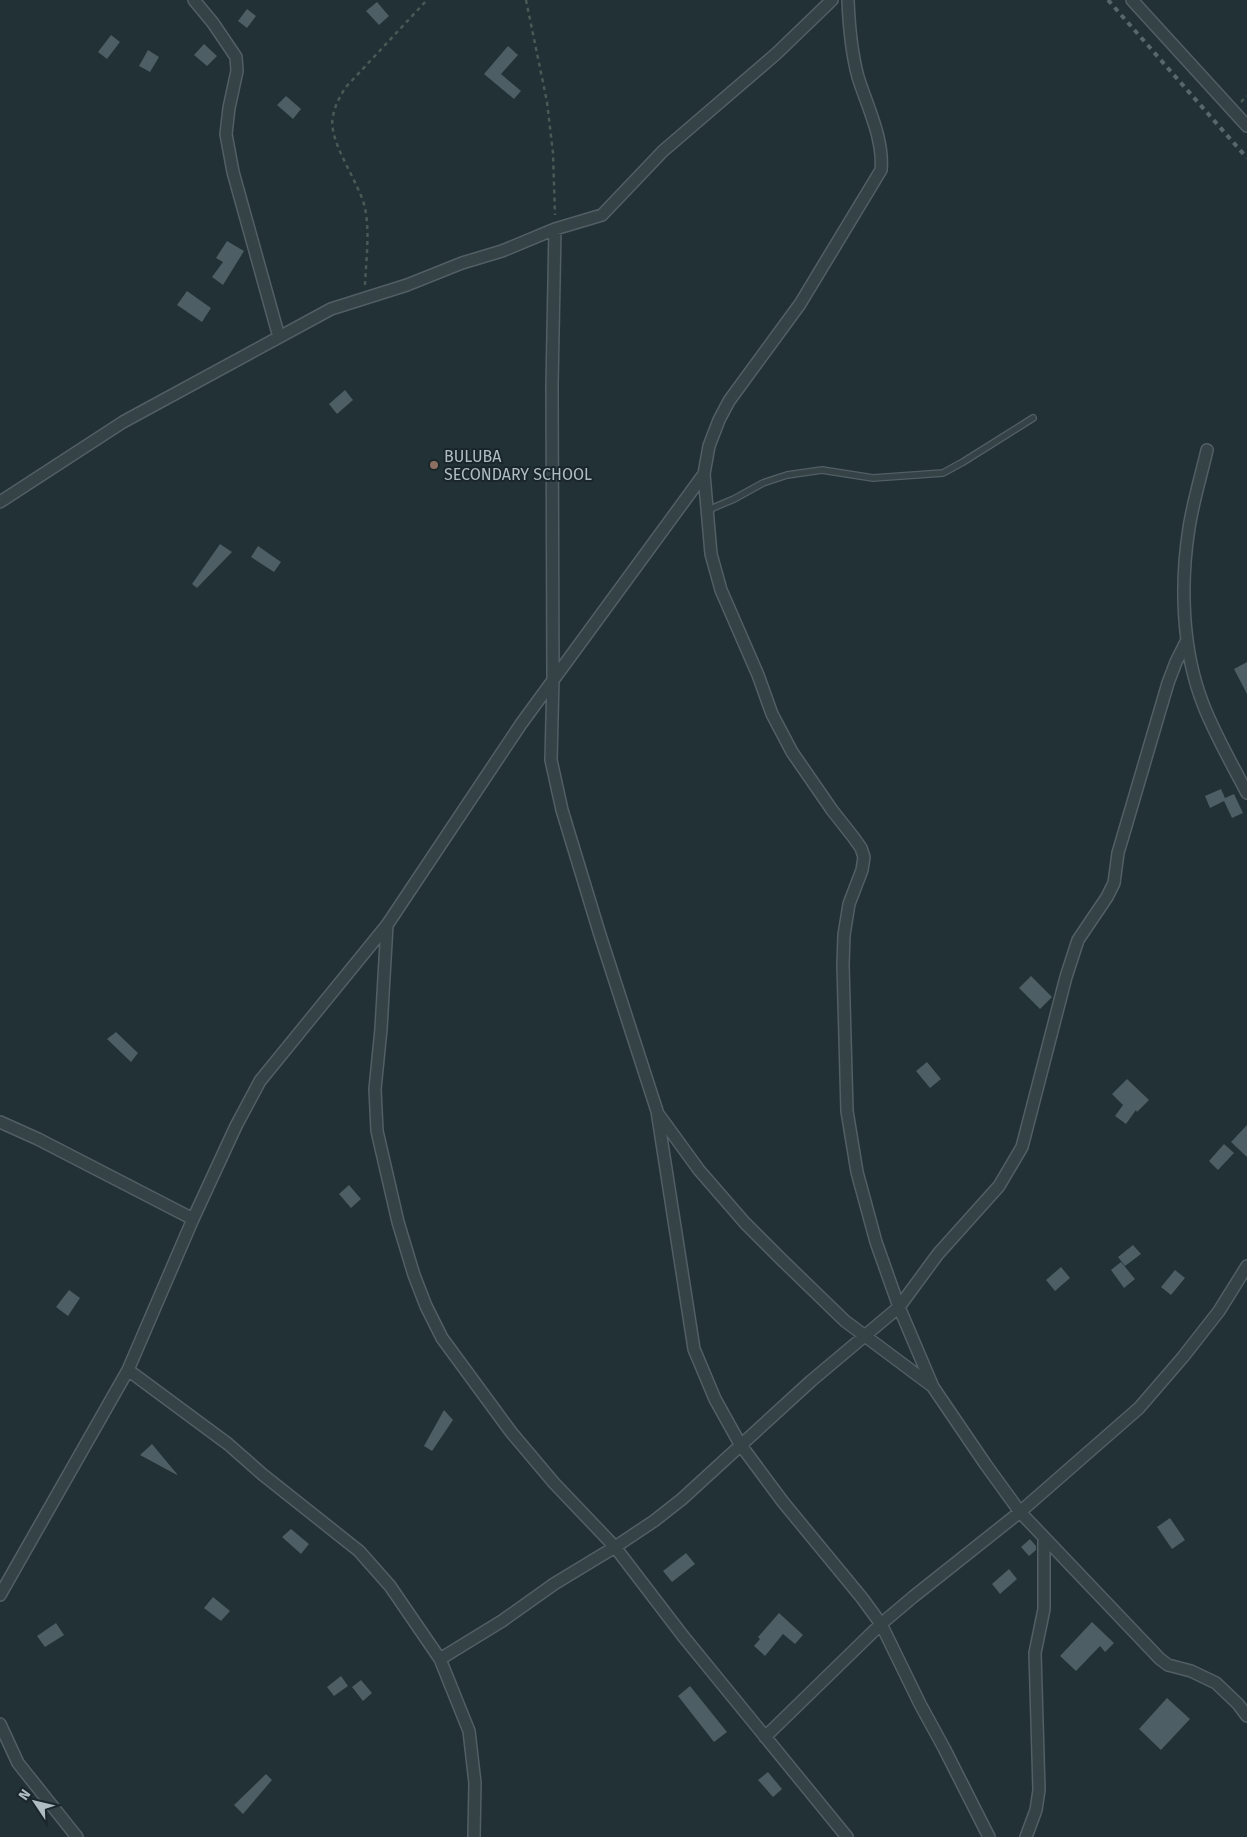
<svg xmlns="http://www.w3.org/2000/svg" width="1247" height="1837" viewBox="0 0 1247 1837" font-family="'Fira Sans',sans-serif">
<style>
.building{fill:#4d5e64}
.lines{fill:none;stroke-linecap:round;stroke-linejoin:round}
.lane-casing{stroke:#525f64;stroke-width:8}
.street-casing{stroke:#525f64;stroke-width:14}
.path{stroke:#485a56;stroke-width:2.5;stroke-dasharray:4 4;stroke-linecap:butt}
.lane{stroke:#354246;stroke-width:5.5}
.street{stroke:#354246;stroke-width:11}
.rail{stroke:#57676d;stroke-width:4;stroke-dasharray:5 5;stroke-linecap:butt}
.education-dot{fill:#8d6e63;stroke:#1a262a;stroke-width:2}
.labels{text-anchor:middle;stroke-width:4;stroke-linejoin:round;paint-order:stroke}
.poi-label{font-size:16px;fill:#afbdc3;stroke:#1a262a;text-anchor:start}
</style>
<rect width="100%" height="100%" fill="#213135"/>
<path class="building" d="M 377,2 L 389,16 L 379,25 L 366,11 Z
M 247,9 L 256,16 L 247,28 L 238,21 Z
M 111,35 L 120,42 L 107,59 L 98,52 Z
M 204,44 L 217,56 L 207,66 L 194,55 Z
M 508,46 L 518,55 L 501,74 L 521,91 L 514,99 L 484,74 Z
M 148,50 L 159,57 L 150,72 L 139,66 Z
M 286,96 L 301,109 L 293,119 L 277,105 Z
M 227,241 L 244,251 L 223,285 L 212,277 L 223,262 L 216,258 Z
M 187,291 L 211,308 L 202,322 L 177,305 Z
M 345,390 L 353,400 L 337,414 L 329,404 Z
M 220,544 L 232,552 L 197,588 L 192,584 Z
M 258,546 L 281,562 L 274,572 L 251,557 Z
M 1247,662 L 1247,694 L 1234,669 Z
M 1221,789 L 1225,798 L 1234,794 L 1243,813 L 1232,818 L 1224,801 L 1210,808 L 1205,796 Z
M 1031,976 L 1052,997 L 1040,1009 L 1019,988 Z
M 116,1032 L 138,1053 L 131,1062 L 107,1039 Z
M 927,1062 L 941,1079 L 930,1088 L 916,1071 Z
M 1127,1079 L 1149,1100 L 1137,1112 L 1136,1110 L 1126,1124 L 1115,1116 L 1123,1105 L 1112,1094 Z
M 1247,1125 L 1247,1157 L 1231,1142 Z
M 1224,1144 L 1234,1153 L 1218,1170 L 1209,1161 Z
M 349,1185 L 361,1199 L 351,1208 L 339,1194 Z
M 1133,1245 L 1141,1254 L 1125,1266 L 1118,1257 Z
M 1121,1262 L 1135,1279 L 1124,1288 L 1111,1270 Z
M 1061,1267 L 1070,1278 L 1055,1291 L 1046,1280 Z
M 1175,1270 L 1185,1278 L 1171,1295 L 1161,1287 Z
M 69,1290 L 80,1298 L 68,1316 L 56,1307 Z
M 444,1410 L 453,1420 L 432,1451 L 424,1446 Z
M 152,1444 L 177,1474 L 177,1475 L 140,1455 Z
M 1170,1518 L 1185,1540 L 1172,1549 L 1157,1527 Z
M 291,1529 L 309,1544 L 301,1554 L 282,1537 Z
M 1030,1539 L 1036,1546 L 1036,1550 L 1029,1556 L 1021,1547 Z
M 686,1553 L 695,1564 L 672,1582 L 663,1571 Z
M 1009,1569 L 1017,1579 L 1000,1594 L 992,1584 Z
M 213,1597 L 230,1611 L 221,1621 L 204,1608 Z
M 779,1613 L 803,1635 L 795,1644 L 783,1634 L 765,1656 L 754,1646 L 760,1639 L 758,1637 Z
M 1092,1622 L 1114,1643 L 1105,1652 L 1100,1646 L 1076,1671 L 1060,1656 Z
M 56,1623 L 64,1635 L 45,1647 L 37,1636 Z
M 341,1676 L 348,1686 L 334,1696 L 327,1687 Z
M 361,1680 L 372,1693 L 363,1701 L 352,1687 Z
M 690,1686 L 727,1732 L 714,1742 L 678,1696 Z
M 1167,1698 L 1190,1719 L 1161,1750 L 1139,1729 Z
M 768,1772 L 782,1789 L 773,1797 L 758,1780 Z
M 266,1774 L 272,1780 L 243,1814 L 234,1805 Z"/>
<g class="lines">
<g class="lane-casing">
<path id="lane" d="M 708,510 L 734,499 L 763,483 L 787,475 L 822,470 L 873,478 L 943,473 L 963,462 L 1033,418"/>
</g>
<g class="street-casing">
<path id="street" d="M 194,0 L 213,23 L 236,57 L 237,71 L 229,108 L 226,134 L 233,172 L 279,337
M 848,0 C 849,26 851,51 858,77 C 867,106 884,139 881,170 L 800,304 L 729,401 L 719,420 L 709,446 L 704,474 L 711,554 L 721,590 L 758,675 L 772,714 L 792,752 L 832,810 L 854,838 L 861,848 L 864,857 L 862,870 L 849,904 L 844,935 L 843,965 L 847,1111 L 857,1172 L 876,1242 L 899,1307 L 933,1387 L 986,1465 L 1020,1512 L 1160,1659 L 1168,1665 L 1191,1671 L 1216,1683 L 1238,1704 L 1247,1716
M 1132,0 L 1247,126
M 555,229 L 552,385 L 553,678 L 551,760 L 562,810 L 600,935 L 657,1111 L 694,1349 L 715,1399 L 740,1444 L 783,1502 L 862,1598 L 881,1624 L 920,1704 L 944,1748 L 989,1837
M 1207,450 C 1201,476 1193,502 1189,528 C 1180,585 1182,650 1203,704 C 1215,735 1232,764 1247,793
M 0,502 L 123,422 L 331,309 L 407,285 L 462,263 L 502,251 L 555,229 L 602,215 L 663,151 L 777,53 L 832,0
M 387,925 L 381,1029 L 375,1089 L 377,1131 L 398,1222 L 414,1275 L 426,1306 L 442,1338 L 511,1432 L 554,1483 L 615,1547 L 683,1636 L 847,1837
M 659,1115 L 699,1170 L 745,1223 L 782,1260 L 845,1321 L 932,1386
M 0,1122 L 38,1139 L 193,1219
M 128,1370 L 228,1444 L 262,1474 L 359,1551 L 390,1586 L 440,1659 L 469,1731 L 475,1783 L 474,1837
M 0,1595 L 128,1370 L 193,1219 L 236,1126 L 260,1081 L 387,925 L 521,724 L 704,474
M 440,1659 L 502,1621 L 554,1584 L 615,1547 L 654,1521 L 682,1499 L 811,1381 L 899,1307 L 938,1254 L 999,1186 L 1022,1147 L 1066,977 L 1078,940 L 1107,897 L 1114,883 L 1118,853 L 1168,683 L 1176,662 L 1187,640
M 0,1724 L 18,1763 L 77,1837
M 765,1737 L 881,1624 L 913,1597 L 1020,1512 L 1139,1408 L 1183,1357 L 1219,1311 L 1247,1266
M 1026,1837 L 1036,1810 L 1039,1790 L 1035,1653 L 1044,1609 L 1044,1538"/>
</g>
<path class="path" d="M 526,0 L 547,102 L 553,153 L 555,215
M 1241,102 L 1247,96
M 365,285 C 366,260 370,233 365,208 C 359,181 327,141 333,116 C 335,105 340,97 345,88 L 427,0"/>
<use href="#lane" class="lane"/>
<use href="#street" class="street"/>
<path class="rail" d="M 1108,0 L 1247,158"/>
</g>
<circle class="education-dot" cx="434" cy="465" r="5"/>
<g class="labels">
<g class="poi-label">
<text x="444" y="462">BULUBA<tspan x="444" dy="18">SECONDARY SCHOOL</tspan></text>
</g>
</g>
<g transform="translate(35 1802) rotate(305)" stroke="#1a262a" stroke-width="4" paint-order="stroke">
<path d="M0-4L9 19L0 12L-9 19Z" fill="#afbdc3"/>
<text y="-8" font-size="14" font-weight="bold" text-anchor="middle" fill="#afbdc3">N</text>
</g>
</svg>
